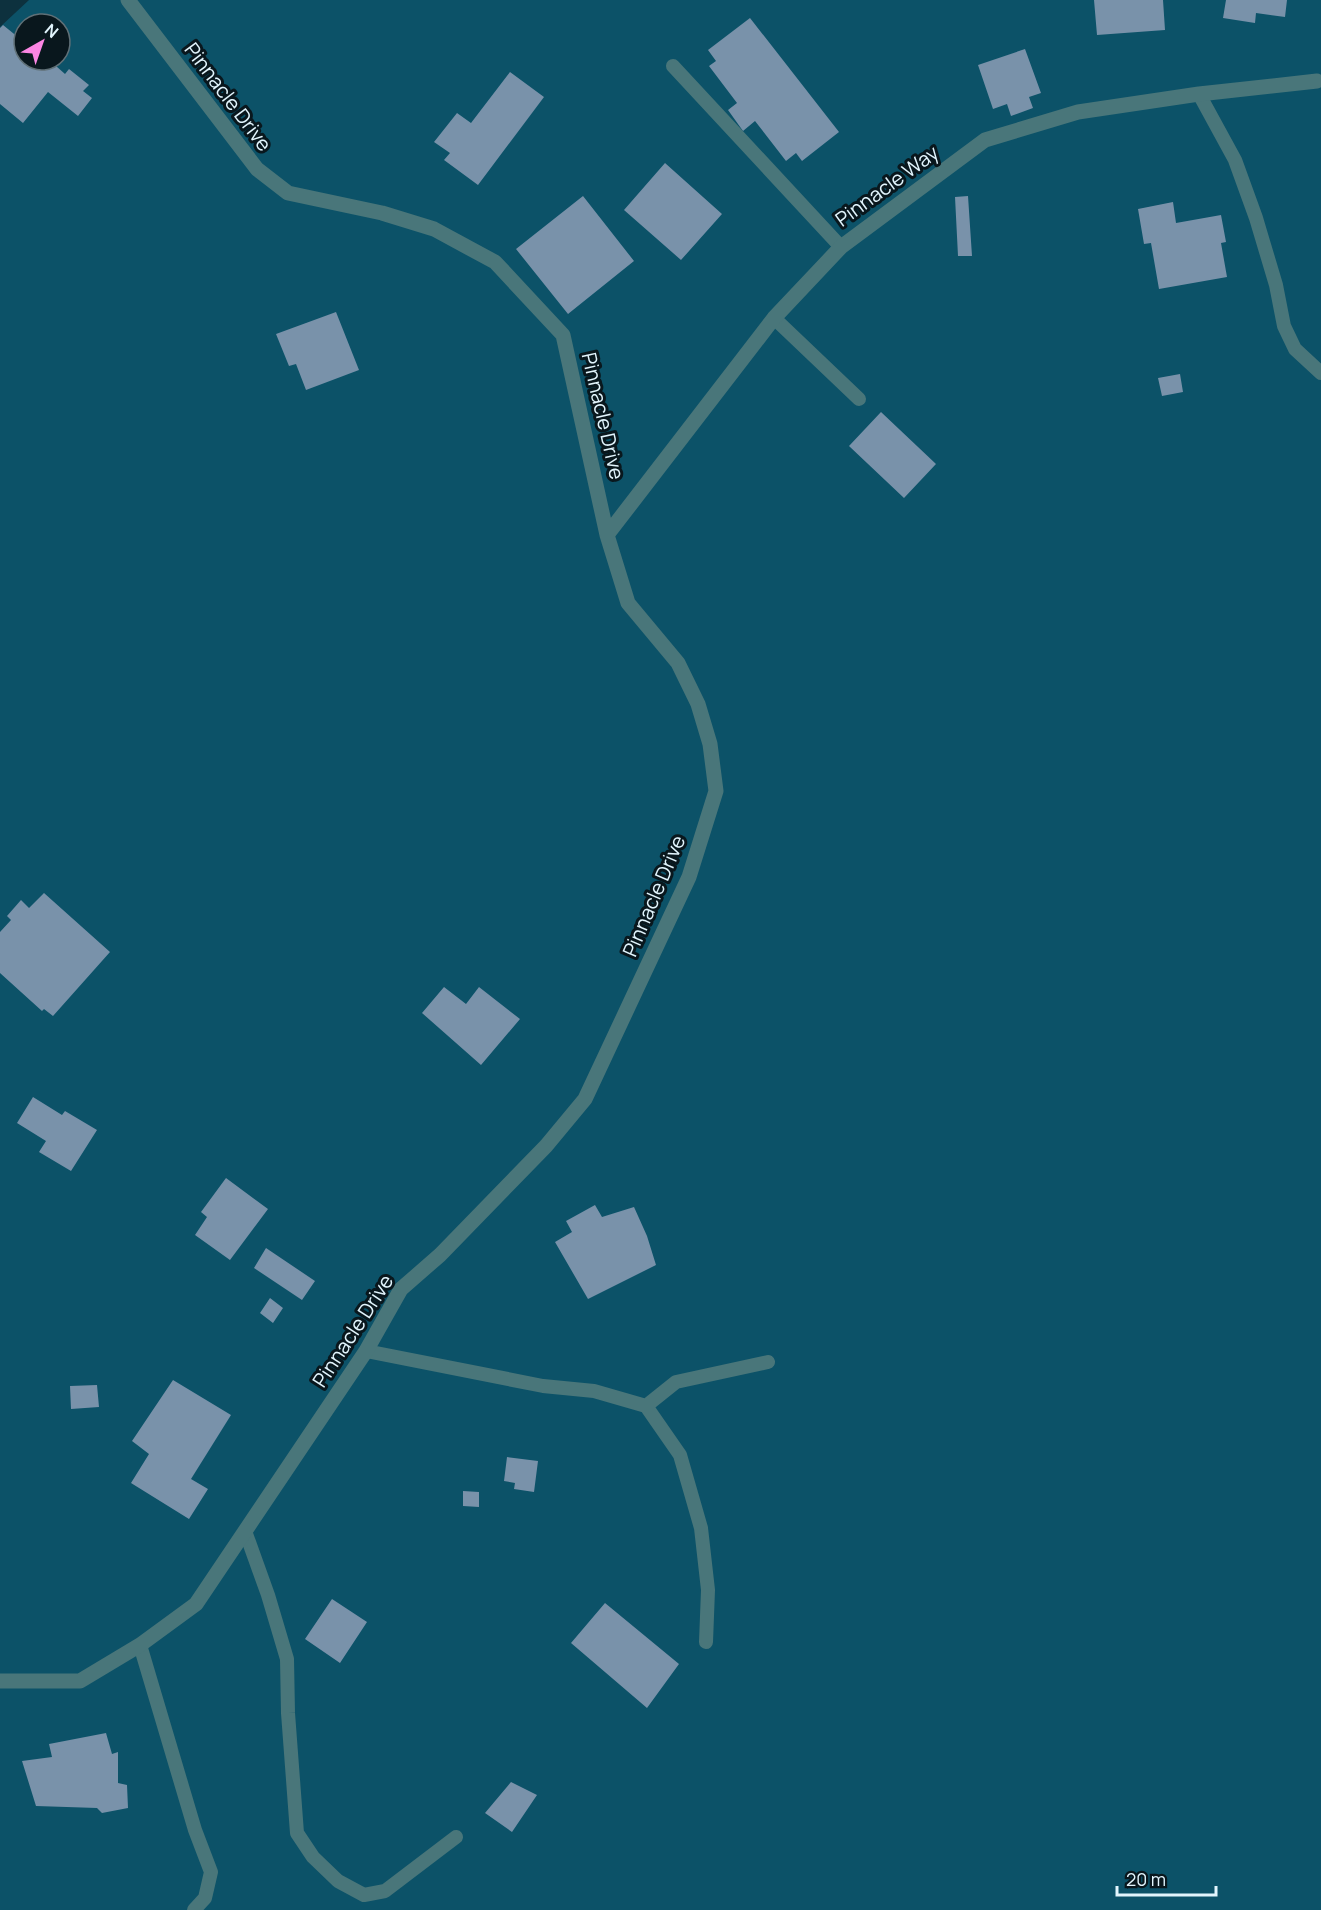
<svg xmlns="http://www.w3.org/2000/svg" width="1321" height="1910" viewBox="0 0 1321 1910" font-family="Manrope,sans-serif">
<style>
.green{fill:#0c5268;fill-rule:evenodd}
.building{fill:#7992aa}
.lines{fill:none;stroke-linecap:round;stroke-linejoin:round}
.lane{stroke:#49767a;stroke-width:14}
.street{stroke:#49767a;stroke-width:15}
.labels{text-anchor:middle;stroke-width:6;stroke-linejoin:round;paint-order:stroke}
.street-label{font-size:20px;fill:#e2f5fd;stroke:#09171d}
</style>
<rect width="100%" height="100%" fill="#0d313e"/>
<path class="green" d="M 29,0 L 1321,0 L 1321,1910 L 0,1910 L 0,27 ZM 24,24 L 60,24 L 60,60 L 24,60 Z"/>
<path class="building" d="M 1094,0 L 1163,0 L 1165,30 L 1097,35 Z
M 1226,0 L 1287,0 L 1285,17 L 1256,13 L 1255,23 L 1223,18 Z
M 750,18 L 839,132 L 802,161 L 796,153 L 786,161 L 755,121 L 743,131 L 728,110 L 737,103 L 709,66 L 716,61 L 708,50 Z
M 3,25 L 24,42 L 24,60 L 55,60 L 58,63 L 56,66 L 65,74 L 69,69 L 89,85 L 83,91 L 92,98 L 78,116 L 48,92 L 23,123 L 0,104 L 0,28 Z
M 1025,49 L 1041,93 L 1029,97 L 1033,108 L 1011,116 L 1007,104 L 993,109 L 978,65 Z
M 510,72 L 544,97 L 478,185 L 444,160 L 450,153 L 434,142 L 457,113 L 471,123 Z
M 665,163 L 722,214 L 681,260 L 624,210 Z
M 583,196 L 634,261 L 568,314 L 516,249 Z
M 968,196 L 972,256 L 958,256 L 955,197 Z
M 1173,202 L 1176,223 L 1221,215 L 1226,242 L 1221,243 L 1227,277 L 1159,289 L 1151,243 L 1144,244 L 1138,209 Z
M 336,312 L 359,370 L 306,390 L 296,364 L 289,366 L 276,334 Z
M 1180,374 L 1183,392 L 1162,396 L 1158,378 Z
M 881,412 L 936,464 L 904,498 L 849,446 Z
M 44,893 L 110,952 L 53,1016 L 44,1009 L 42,1011 L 0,973 L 0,932 L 11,920 L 7,916 L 21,900 L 29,908 Z
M 444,987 L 466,1004 L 479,987 L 520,1019 L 481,1065 L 422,1013 Z
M 33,1097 L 62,1115 L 65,1111 L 97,1130 L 71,1171 L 39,1152 L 46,1141 L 17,1123 Z
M 226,1178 L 268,1209 L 230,1260 L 195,1235 L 207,1217 L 201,1212 Z
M 595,1205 L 602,1217 L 634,1207 L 647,1236 L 656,1265 L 588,1299 L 555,1242 L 572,1232 L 566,1221 Z
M 266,1248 L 315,1281 L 302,1300 L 254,1268 Z
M 270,1298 L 283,1308 L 273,1323 L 260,1313 Z
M 173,1380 L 231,1415 L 191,1479 L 208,1489 L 189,1519 L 131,1483 L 149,1454 L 132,1441 Z
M 97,1385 L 99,1407 L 71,1409 L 70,1386 Z
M 507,1457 L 538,1461 L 534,1492 L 514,1489 L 515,1483 L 504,1481 Z
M 463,1491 L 479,1492 L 479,1507 L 463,1506 Z
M 332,1599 L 367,1622 L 340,1663 L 305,1639 Z
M 605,1603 L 679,1664 L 647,1708 L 571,1643 Z
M 106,1733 L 112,1754 L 118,1752 L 118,1783 L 127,1785 L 128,1808 L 102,1813 L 97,1808 L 36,1806 L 22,1761 L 52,1757 L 49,1744 Z
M 511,1782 L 537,1795 L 512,1832 L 485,1813 Z"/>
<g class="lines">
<path class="lane" d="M 673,66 L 841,247
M 1199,94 L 1235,160 L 1256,218 L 1276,285 L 1284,326 L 1295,349 L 1321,373
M 774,318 L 859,399
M 366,1351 L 543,1386 L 594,1391 L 646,1406 L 680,1455 L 701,1528 L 708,1590 L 706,1642
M 646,1406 L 676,1382 L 768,1362
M 245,1531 L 268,1595 L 287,1659 L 288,1713 L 297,1833 L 313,1857 L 338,1881 L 364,1895 L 385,1891 L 456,1837
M 140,1645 L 195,1830 L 211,1872 L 205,1898 L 194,1910"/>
<path class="street" d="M 607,535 L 774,318 L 841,247 L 985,140 L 1078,112 L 1199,94 L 1317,81
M 0,1681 L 80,1681 L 140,1645 L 196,1604 L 366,1351 L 401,1289 L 440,1255 L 546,1146 L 585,1099 L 689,877 L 716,791 L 710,744 L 698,704 L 678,663 L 628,603 L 607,535 L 563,335 L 495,262 L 434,229 L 382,213 L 288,193 L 257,169 L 128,0"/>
</g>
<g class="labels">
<g class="street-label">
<text transform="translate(228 97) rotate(53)" y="7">Pinnacle Drive</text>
<text transform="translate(887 186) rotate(-36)" y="7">Pinnacle Way</text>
<text transform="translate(603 416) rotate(77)" y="7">Pinnacle Drive</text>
<text transform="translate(654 896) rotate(-67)" y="7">Pinnacle Drive</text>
<text transform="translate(353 1331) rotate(-57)" y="7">Pinnacle Drive</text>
</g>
</g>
<g transform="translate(42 42) rotate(40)"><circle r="28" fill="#09171d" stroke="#607077" stroke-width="1.5"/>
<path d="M0-4.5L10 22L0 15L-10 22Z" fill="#fc86e4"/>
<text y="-9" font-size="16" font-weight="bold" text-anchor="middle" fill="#e2f5fd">N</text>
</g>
<path d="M1117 1886v9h99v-9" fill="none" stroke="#e2f5fd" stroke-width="3"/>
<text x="1126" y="1886" font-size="18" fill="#e2f5fd" stroke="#09171d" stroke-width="4.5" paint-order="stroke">20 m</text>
</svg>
